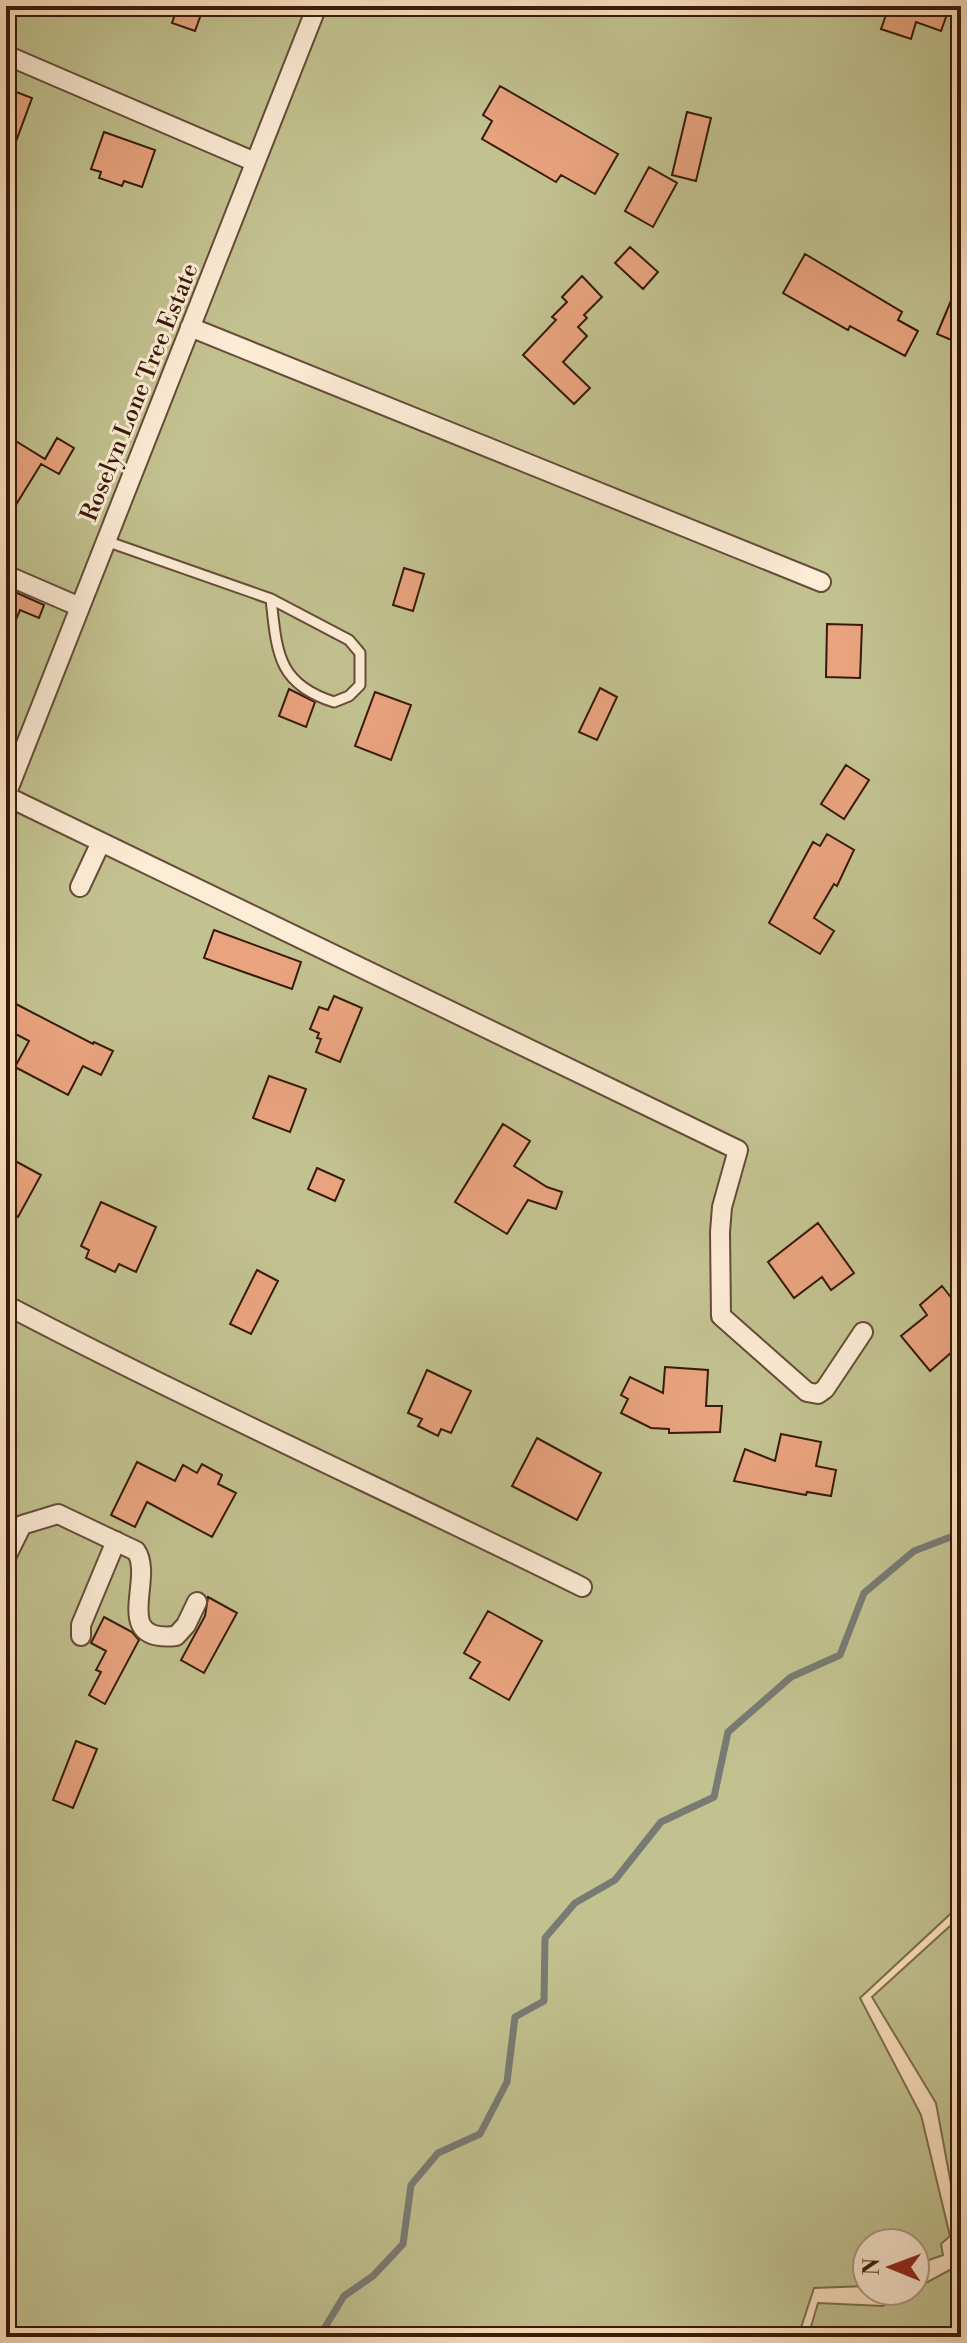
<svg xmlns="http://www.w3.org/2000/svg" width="967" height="2343" viewBox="0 0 967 2343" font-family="'Libre Bodoni',serif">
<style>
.green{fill:#c2c290;stroke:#7c6e4c;stroke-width:2}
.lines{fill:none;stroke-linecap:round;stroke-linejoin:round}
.stream{stroke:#787b74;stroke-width:7}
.building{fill:#e9a47f;stroke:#371a09;stroke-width:2}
.service-casing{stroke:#684c37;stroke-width:13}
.minor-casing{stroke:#684c37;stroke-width:22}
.service{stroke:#fdecd6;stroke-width:9}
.minor{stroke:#fdecd6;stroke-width:18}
.labels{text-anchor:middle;stroke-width:6;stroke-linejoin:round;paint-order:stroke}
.street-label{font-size:24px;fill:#371a09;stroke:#fdecd6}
</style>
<rect width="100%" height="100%" fill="#fce2c0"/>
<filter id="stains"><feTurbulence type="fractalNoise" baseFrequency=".0025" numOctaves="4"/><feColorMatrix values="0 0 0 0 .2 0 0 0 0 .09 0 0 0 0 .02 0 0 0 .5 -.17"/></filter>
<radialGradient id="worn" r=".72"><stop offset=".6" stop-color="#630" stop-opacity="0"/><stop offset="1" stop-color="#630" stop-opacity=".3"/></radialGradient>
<path class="green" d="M 6,6 L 961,6 L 961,1904 L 860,1998 L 921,2115 L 950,2236 L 941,2244 L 943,2255 L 915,2265 L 915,2243 L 867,2243 L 867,2286 L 814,2288 L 798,2337 L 6,2337 Z
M 961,1916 L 961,2238 L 936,2103 L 872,1997 Z
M 961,2264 L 961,2337 L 808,2337 L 818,2303 L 883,2306 Z"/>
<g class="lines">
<path class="stream" d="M 319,2337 L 344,2296 L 373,2276 L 403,2244 L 411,2185 L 438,2153 L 480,2134 L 507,2082 L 515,2017 L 544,2001 L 545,1938 L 575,1903 L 615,1880 L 661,1822 L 714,1797 L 728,1732 L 791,1677 L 840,1655 L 864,1593 L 914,1551 L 961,1533"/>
</g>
<path class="building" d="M 178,6 L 204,6 L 195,31 L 172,23 Z
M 879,6 L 950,6 L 941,31 L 916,22 L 911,39 L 881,29 L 887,12 L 878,9 Z
M 500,86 L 618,154 L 595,194 L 561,175 L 556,182 L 482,139 L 492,121 L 483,115 Z
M 6,88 L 32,98 L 8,163 L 6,163 Z
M 687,112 L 711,118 L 696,181 L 672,175 Z
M 104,132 L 155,150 L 142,187 L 124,181 L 122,186 L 99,178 L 101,172 L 91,169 Z
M 649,167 L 677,183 L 653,227 L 625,211 Z
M 630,247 L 658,272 L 643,289 L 615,263 Z
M 805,254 L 902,312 L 898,320 L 918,331 L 905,356 L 850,326 L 848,330 L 783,293 Z
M 582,276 L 602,297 L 584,315 L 587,318 L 578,327 L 587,336 L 563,362 L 590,388 L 574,404 L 523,355 L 556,320 L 552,317 L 567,302 L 562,297 Z
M 961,277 L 961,344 L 937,334 Z
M 6,435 L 45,459 L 57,438 L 74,448 L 59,474 L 41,464 L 6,521 Z
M 404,568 L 424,574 L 413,611 L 393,605 Z
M 6,588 L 44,605 L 39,618 L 20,610 L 6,643 Z
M 827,624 L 862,625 L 860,678 L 826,677 Z
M 600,688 L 617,697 L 597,740 L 579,732 Z
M 289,689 L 315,702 L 306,727 L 279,716 Z
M 375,692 L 411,705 L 391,760 L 355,746 Z
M 846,765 L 869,780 L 844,819 L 821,804 Z
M 827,834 L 854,850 L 837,886 L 834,884 L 814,918 L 834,931 L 820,954 L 769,923 L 813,842 L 820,846 Z
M 214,930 L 301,962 L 292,989 L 204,958 Z
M 334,996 L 362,1008 L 340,1062 L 316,1052 L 321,1039 L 317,1038 L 319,1033 L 310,1029 L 319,1007 L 328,1010 Z
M 16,1004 L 93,1044 L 94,1042 L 113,1051 L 101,1075 L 83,1066 L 68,1095 L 15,1067 L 29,1041 L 6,1029 Z
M 269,1076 L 306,1089 L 290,1132 L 253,1118 Z
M 503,1124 L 530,1141 L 514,1166 L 547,1187 L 562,1192 L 556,1209 L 528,1200 L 507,1234 L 455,1202 Z
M 6,1156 L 41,1175 L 18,1217 L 6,1211 Z
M 317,1168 L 344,1180 L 335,1201 L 308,1189 Z
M 101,1202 L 156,1227 L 136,1272 L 119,1264 L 115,1272 L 86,1258 L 89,1250 L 81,1246 Z
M 818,1223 L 854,1273 L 831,1290 L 822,1277 L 794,1298 L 768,1262 Z
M 257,1270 L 278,1281 L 251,1334 L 230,1324 Z
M 942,1286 L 961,1310 L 961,1344 L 930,1371 L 901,1336 L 927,1315 L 920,1305 Z
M 665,1367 L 708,1370 L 706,1406 L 722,1406 L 720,1432 L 669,1433 L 669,1429 L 651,1428 L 621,1413 L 628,1399 L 621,1395 L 630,1377 L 663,1393 Z
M 427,1370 L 471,1391 L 451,1433 L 441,1429 L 438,1436 L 418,1426 L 422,1419 L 408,1413 Z
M 781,1434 L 821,1442 L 816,1466 L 836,1470 L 831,1496 L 807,1492 L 806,1495 L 734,1481 L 745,1449 L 775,1461 Z
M 537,1438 L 601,1473 L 577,1520 L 512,1486 Z
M 137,1462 L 175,1481 L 183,1465 L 197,1473 L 202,1464 L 222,1475 L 218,1484 L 236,1493 L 212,1537 L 147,1502 L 135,1527 L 111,1515 Z
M 208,1597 L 237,1613 L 204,1673 L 181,1660 L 205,1616 Z
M 488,1611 L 542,1641 L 509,1700 L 470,1678 L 480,1662 L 464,1653 Z
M 104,1617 L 132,1632 L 139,1640 L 105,1704 L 89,1695 L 101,1672 L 96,1670 L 106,1651 L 91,1643 Z
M 76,1741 L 97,1749 L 73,1808 L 53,1800 Z"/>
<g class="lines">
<g class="service-casing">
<path id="service" d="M 106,541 L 271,599 L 349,640 L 360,653 L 360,685 L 349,696 L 334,702 C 277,684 277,652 271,599"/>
</g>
<g class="minor-casing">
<path id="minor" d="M 6,55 L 255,162
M 190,327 L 821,582
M 6,575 L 80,607
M 6,795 L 317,6
M 6,796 L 738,1150 L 722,1207 L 720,1232 L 721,1316 L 807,1392 L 818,1394 L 825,1389 L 863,1332
M 80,887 L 101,842
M 6,1305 C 195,1404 390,1492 582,1587
M 6,1557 L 22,1525 L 58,1514 L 136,1551 C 155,1579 110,1643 176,1636 L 186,1625 L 197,1602
M 81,1636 L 81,1625 L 116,1541"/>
</g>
<use href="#service" class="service"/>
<use href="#minor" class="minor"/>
</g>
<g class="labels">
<g class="street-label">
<text transform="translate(139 392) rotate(-68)" y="8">Roselyn Lone Tree Estate</text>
</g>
</g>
<rect width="967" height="2343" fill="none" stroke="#fce2c0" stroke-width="32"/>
<rect x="8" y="8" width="951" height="2327" fill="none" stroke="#371a09" stroke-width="4"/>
<rect x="16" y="16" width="935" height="2311" fill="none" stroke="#371a09" stroke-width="2"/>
<g transform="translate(891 2267) rotate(271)"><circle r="38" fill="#fdecd6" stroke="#ae9884" stroke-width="2"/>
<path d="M0-6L14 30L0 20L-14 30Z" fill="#8f2418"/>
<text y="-12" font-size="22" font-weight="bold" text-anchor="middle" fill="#371a09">N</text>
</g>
<rect width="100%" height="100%" filter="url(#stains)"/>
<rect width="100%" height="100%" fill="url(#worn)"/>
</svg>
